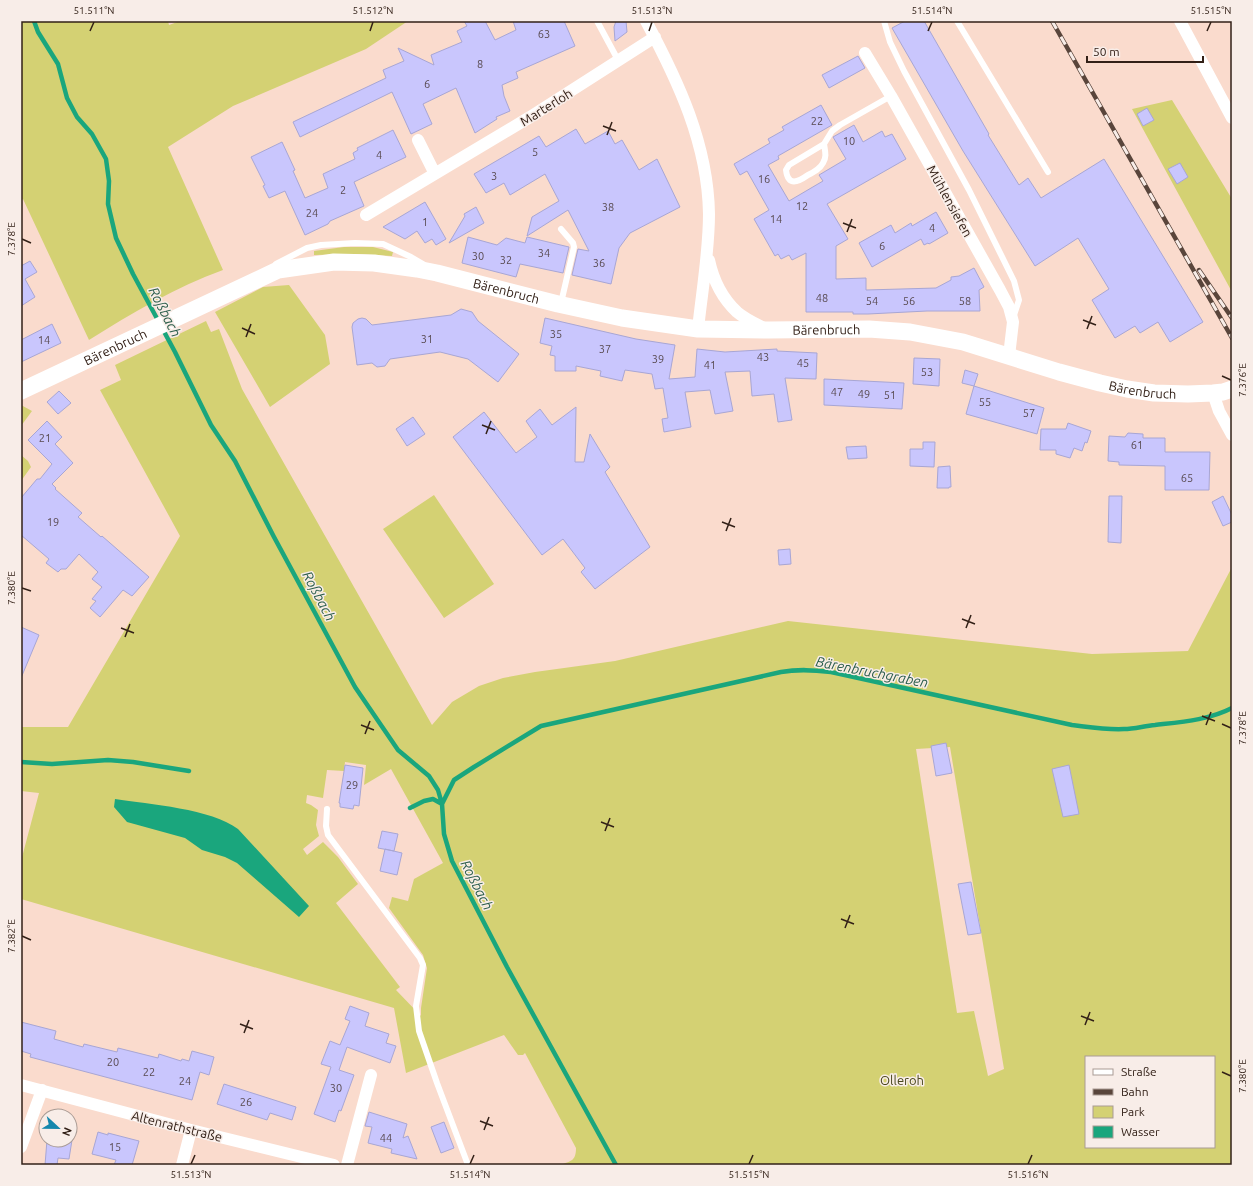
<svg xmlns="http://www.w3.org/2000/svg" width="1253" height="1186" viewBox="0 0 1253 1186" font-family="Ubuntu,sans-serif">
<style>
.green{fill:#d4d173;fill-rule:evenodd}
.water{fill:#1aa67d}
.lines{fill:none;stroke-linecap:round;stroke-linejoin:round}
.stream{stroke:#1aa67d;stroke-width:4.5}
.building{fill:#c9c6fd;stroke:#a8a6d4}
.lane{stroke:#fff;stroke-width:6}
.street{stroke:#fff;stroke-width:12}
.secondary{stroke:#fff;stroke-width:17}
.rail-casing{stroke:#59453b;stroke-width:4.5}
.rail{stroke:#f8ede8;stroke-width:3;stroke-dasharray:9;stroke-linecap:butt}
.ticks{fill:none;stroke:#322017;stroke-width:1.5}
.labels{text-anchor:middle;stroke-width:3;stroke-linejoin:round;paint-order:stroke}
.number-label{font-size:11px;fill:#584a50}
.street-label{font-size:13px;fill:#322017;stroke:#f8ede8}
.park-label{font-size:13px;fill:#4a481d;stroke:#f8ede8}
.water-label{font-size:14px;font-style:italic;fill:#2c5e4b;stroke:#f8ede8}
.neatline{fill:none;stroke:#322017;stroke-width:1.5}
.ticks-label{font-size:10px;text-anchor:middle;fill:#322017}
</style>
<rect width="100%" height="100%" fill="#fadbcd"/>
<path class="green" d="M 21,21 L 168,21 L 169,25 L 180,21 L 408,21 L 366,49 L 233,106 L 168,147 L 223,270 C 176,287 132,313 89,340 L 23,199 L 21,200 Z
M 1172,100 L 1232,199 L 1232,292 L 1132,109 Z
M 344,247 L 373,247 L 393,252 L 392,256 L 356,254 L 314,255 L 314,251 Z
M 289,285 L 325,335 L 330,364 L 270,407 L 215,312 L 263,287 Z
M 206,321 L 211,332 L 219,329 L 242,389 L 432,725 L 452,702 L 479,686 L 503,678 L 535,672 L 615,661 L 788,621 L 1092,654 L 1188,651 L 1232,567 L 1232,1165 L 560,1165 C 571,1161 576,1161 576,1148 L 525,1053 L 523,1055 L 518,1055 L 504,1035 L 406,1073 L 394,1008 L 21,899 L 21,861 L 39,793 L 21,791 L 21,727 L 68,727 L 180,536 L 100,390 L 121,380 L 115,365 ZM 950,747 L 1004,1069 L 988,1076 L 974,1011 L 957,1013 L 916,749 ZM 345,762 L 366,765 L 364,785 L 391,769 L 443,863 L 414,879 L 408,901 L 392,897 L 389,908 L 423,955 L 427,968 L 421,1008 L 421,1016 L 396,990 L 400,987 L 336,903 L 358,884 L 338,857 L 323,842 L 307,855 L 303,849 L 319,836 L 316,825 L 318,810 L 311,805 L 306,803 L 307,795 L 323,798 L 327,770 L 344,771 ZM 1086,1057 L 1214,1057 L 1214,1147 L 1086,1147 Z
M 21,405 L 32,411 L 21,426 Z
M 21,455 L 28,461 L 31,467 L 21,481 Z
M 434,495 L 494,584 L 444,618 L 383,529 Z"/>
<path class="water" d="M 115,799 C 149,804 212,809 238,829 L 309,906 L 299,917 L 237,863 L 225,857 L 202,850 L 185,838 L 127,822 L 114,807 Z"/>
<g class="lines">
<path class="stream" d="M 34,21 L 38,32 L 58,64 L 67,98 L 77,117 L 92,134 L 106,159 L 109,181 L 108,204 L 116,238 L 133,274 L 175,352 L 211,425 L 235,461 L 274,537 L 355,687 L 398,750 L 429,776 L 438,790 L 442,804 L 444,834 L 452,861 L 507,967 L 616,1165
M 21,762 L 52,764 L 108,760 L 133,762 L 189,771
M 442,804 L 454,780 L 474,767 L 541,726 L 781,672 C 799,669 813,670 831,672 L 1072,725 C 1089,727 1107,730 1124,729 C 1134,729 1144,726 1155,725 C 1181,722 1209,720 1232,708
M 410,808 L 424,801 L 433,799 L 442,804"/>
</g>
<path class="building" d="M 464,21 L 485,21 L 495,40 L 516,30 L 513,21 L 564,21 L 575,46 L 516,72 L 518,78 L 502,85 L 504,96 L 510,111 L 496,117 L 497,119 L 475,133 L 456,88 L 423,104 L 432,124 L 411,134 L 392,92 L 300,137 L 293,122 L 386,78 L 383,70 L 404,61 L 398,48 L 434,65 L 431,55 L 462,42 L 457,31 L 467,26 Z
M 616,21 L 626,21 L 627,32 L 615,41 L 614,27 Z
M 905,21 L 924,21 L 989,134 L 988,135 L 1019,185 L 1028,178 L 1041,198 L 1104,159 L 1203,322 L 1170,342 L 1158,322 L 1140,333 L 1135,326 L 1115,338 L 1092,300 L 1109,289 L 1078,238 L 1035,266 L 963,151 L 892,28 Z
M 858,56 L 865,68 L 829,88 L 822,75 Z
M 821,105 L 832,125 L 778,156 L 779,159 L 768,165 L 789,201 L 823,181 L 819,175 L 846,159 L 833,137 L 854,125 L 863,142 L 882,131 L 885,137 L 892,134 L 906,159 L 827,204 L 848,239 L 836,246 L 836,279 L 866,278 L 866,290 L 936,288 L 951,280 L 951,277 L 959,276 L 974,268 L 984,287 L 979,290 L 980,311 L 927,311 L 868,314 L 853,314 L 853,312 L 806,312 L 806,253 L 792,260 L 789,255 L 781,259 L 778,254 L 775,256 L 754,219 L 769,210 L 747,171 L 740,175 L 734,164 L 770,143 L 768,139 L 784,130 L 782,127 Z
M 1147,108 L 1154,120 L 1143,126 L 1137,114 Z
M 576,129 L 585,144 L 608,131 L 615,144 L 622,140 L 639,170 L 657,159 L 680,207 L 630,233 L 619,248 L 611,284 L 572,275 L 578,249 L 589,251 L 568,210 L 527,236 L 532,217 L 559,201 L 545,174 L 510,195 L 504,183 L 486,193 L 474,174 L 539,136 L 546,147 Z
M 393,130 L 406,157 L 354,182 L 364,206 L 330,221 L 328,224 L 305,235 L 285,191 L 269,198 L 263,186 L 265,185 L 251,157 L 282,142 L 295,170 L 293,171 L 305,198 L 328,188 L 323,174 L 355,159 L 353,153 L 358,150 L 357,148 Z
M 1180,163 L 1188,177 L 1177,184 L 1168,169 Z
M 425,202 L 446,239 L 436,245 L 432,239 L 425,243 L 417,231 L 405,239 L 383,227 Z
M 476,207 L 484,223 L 449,243 L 465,216 L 464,214 Z
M 936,212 L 948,233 L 929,244 L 928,243 L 924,245 L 921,239 L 872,267 L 859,243 L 891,225 L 895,233 L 911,223 L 912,226 Z
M 468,237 L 497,245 L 506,238 L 525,243 L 527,237 L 569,247 L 563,273 L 520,264 L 516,277 L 462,263 Z
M 30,261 L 37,272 L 25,279 L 35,297 L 21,306 L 21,266 Z
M 461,309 L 472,312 L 478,321 L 519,354 L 498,382 L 468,359 L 440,352 L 390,359 L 385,366 L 377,367 L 372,363 L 357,365 L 352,327 L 353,323 L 358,319 L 362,318 L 366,319 L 372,325 L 451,315 Z
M 545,318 L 636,339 L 675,345 L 669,379 L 695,377 L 697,349 L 725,352 L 777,349 L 777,351 L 817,353 L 816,379 L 785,378 L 792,420 L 778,422 L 774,394 L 752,396 L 750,371 L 725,372 L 733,411 L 715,414 L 710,390 L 685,392 L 691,427 L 664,432 L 662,419 L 668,418 L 663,388 L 655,389 L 652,374 L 625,370 L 622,381 L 600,376 L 601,371 L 576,366 L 576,371 L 555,371 L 555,356 L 550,355 L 552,346 L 540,343 Z
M 52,324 L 61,343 L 21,362 L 21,340 Z
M 914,358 L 940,359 L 939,386 L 913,384 Z
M 965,370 L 978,374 L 974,386 L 962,383 Z
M 824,379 L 904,383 L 902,409 L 824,405 Z
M 974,386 L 1044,408 L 1037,434 L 966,414 Z
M 59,391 L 71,403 L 58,414 L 47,402 Z
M 576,407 L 575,462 L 584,462 L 590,434 L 610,467 L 605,472 L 650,547 L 595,589 L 581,572 L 585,568 L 563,539 L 542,555 L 453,437 L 484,412 L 516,453 L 537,437 L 526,421 L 540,409 L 552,425 Z
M 413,417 L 425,434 L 407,446 L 396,429 Z
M 47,421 L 62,437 L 55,444 L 73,463 L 52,484 L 56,488 L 55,489 L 82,513 L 78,517 L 101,537 L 102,536 L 149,577 L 132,596 L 123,590 L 100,617 L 90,608 L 96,601 L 92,599 L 102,587 L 92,579 L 98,572 L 79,554 L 66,569 L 61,569 L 58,572 L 46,563 L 49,559 L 21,535 L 21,498 L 37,479 L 40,479 L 52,464 L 28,440 Z
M 1068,423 L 1091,431 L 1087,443 L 1085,442 L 1082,451 L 1074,448 L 1070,458 L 1056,454 L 1056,450 L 1040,450 L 1041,429 L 1066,429 Z
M 1128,433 L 1143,434 L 1143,438 L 1165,438 L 1165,452 L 1210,452 L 1209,490 L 1165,490 L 1165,466 L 1119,465 L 1119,462 L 1108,461 L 1109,436 L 1125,437 Z
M 923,442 L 935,442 L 934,467 L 910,466 L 910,449 L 923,449 Z
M 866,446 L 867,458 L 848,459 L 846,447 Z
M 950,466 L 951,487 L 949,487 L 949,488 L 937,488 L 938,467 Z
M 1109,496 L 1122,496 L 1121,543 L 1108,542 Z
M 1223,496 L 1232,515 L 1232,522 L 1223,526 L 1212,502 Z
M 790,549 L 791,564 L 779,565 L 778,550 Z
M 21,627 L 39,635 L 21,678 Z
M 946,743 L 952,773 L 936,776 L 931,746 Z
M 345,765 L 363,768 L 359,806 L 354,805 L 353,809 L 340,807 L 340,803 L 339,803 Z
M 1069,765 L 1079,814 L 1063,817 L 1052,769 Z
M 382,831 L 398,834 L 394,851 L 378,848 Z
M 385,849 L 402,853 L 397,875 L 380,871 Z
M 971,882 L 981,933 L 968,935 L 958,884 Z
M 350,1006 L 369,1013 L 365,1026 L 389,1034 L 386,1043 L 396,1046 L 390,1063 L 347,1047 L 339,1070 L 354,1075 L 341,1111 L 339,1110 L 335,1122 L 314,1114 L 331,1067 L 321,1064 L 330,1041 L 340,1045 L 350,1021 L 345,1019 Z
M 21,1022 L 56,1031 L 54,1039 L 83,1047 L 84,1044 L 117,1052 L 118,1048 L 158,1058 L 159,1054 L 181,1061 L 182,1059 L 189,1061 L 192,1051 L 214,1057 L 209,1075 L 200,1072 L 192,1100 L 30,1057 L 31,1054 L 21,1051 Z
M 224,1084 L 296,1107 L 292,1120 L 270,1113 L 267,1120 L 217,1104 Z
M 369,1112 L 407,1124 L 403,1138 L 408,1136 L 417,1159 L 391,1153 L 392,1149 L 368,1143 L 372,1127 L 365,1126 Z
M 444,1122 L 454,1148 L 441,1153 L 431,1127 Z
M 98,1132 L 108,1135 L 108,1133 L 139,1141 L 132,1165 L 114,1165 L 116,1160 L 92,1154 Z
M 47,1140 L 72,1140 L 69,1159 L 58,1158 L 57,1165 L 45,1165 Z"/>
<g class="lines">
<path class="lane" d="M 597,21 L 618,60
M 884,21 L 890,42 L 904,71 L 969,190 L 1014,281 L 1019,300 L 1014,315
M 957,21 L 1048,172
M 824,144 C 825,151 827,157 823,163 C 820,169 814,172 808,175 C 798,182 788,187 786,170 L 789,165 Z
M 824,144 L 832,131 L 840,125 L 891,96
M 561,229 L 573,243 L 574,247 L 561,303
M 276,264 L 307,248 L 321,245 L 355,243 L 383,244 L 411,257 L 423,264
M 327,809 L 326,826 L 328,835 L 420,958 L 423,965 L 416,1006 L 419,1031 L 437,1083 L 468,1165"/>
<path class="street" d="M 646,21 C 678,81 708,144 709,214 C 709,252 702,291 698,329
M 1180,21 L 1232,118
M 865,53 L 891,96 L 1000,290 L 1009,307 L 1013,322 L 1009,356
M 418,140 L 435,174
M 366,215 L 530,117 L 655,37
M 709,260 C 713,279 722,298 737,312 C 745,319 756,324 766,329
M 1213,393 L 1219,411 L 1232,435
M 21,1085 L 191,1130 L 334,1165
M 21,1147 L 42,1090
M 182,1165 L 191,1130
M 347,1165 L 371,1075"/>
<path class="secondary" id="s1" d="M 21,391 L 278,270 L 334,262 L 374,263 L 417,269 L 437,273 L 558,304 L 622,318 L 698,329 L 769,330 L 869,329 L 910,332 L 963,342 L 1059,372 L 1100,383 L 1127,389 L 1154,393 L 1188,394 L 1213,393 L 1223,392 L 1232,389"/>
<g class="rail-casing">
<path id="rail" d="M 1052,21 L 1232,338
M 1199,270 L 1232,318"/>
</g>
<use href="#rail" class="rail"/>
</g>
<path class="ticks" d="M 90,31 L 94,22M 370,31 L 373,22M 649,31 L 652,22M 928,31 L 932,22M 1207,31 L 1211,22M 603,126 L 616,131M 607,135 L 612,122M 843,223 L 856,228M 847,232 L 852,219M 22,239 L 31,243M 1083,320 L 1096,325M 242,328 L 255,334M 1087,329 L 1092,316M 246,337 L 251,324M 1222,376 L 1231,380M 482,425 L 495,430M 486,434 L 491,421M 722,522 L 735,527M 726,531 L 731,518M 22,588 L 31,591M 962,619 L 975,624M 121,628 L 134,633M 966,628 L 971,615M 125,637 L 130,624M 1202,716 L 1215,721M 1222,724 L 1231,728M 361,725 L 374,730M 1206,725 L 1211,712M 365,734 L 370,721M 601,822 L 614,827M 605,831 L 610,818M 841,919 L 854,924M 845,928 L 850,915M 22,936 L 31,940M 1081,1016 L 1094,1021M 240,1024 L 253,1029M 1085,1025 L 1090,1012M 244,1033 L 249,1020M 1222,1072 L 1231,1076M 480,1121 L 493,1126M 484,1130 L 489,1117M 191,1164 L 195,1155M 470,1164 L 474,1155M 749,1164 L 753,1155M 1028,1164 L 1032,1155"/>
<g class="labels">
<g class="number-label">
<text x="544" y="38">63</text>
<text x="480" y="68">8</text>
<text x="427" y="88">6</text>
<text x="817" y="125">22</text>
<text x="849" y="145">10</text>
<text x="535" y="156">5</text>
<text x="379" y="159">4</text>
<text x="494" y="180">3</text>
<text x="764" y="183">16</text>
<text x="343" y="194">2</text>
<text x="802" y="210">12</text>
<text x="608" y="211">38</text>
<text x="312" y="217">24</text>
<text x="776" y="223">14</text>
<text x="425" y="226">1</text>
<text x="932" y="232">4</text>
<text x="882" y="250">6</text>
<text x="544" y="257">34</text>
<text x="478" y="260">30</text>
<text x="506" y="264">32</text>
<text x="599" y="267">36</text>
<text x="822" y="302">48</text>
<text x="872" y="305">54</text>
<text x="909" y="305">56</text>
<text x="965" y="305">58</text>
<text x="556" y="338">35</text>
<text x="427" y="343">31</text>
<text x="44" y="344">14</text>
<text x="605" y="353">37</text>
<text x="763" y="361">43</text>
<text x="658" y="363">39</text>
<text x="803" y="367">45</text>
<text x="710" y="369">41</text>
<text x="927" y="376">53</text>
<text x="837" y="396">47</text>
<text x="864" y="398">49</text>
<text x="890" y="399">51</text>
<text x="985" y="406">55</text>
<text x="1029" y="417">57</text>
<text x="45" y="442">21</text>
<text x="1137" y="449">61</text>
<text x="1187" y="482">65</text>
<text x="53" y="526">19</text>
<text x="352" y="789">29</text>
<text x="113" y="1066">20</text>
<text x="149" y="1076">22</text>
<text x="185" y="1085">24</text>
<text x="336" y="1092">30</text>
<text x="246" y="1106">26</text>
<text x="386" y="1142">44</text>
<text x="115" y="1151">15</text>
</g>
<g class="street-label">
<text transform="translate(546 107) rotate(-32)" y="5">Marterloh</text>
<text transform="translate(950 201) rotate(61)" y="5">Mühlensiefen</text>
<text dy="5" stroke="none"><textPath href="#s1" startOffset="516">Bärenbruch</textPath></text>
<text dy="5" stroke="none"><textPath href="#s1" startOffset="840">Bärenbruch</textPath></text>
<text dy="5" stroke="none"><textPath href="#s1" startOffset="104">Bärenbruch</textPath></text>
<text dy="5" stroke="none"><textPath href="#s1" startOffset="1164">Bärenbruch</textPath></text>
<text transform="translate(177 1126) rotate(14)" y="5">Altenrathstraße</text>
</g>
<g class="park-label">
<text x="902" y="1085">Olleroh</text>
</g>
<g class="water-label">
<text transform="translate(165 312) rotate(63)" y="5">Roßbach</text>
<text transform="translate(319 596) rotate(62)" y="5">Roßbach</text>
<text transform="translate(872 672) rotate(11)" y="5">Bärenbruchgraben</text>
<text transform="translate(477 885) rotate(63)" y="5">Roßbach</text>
</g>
</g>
<rect width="1253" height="1186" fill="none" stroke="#f8ede8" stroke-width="44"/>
<rect x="1085" y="1056" width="130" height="92" fill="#f8ede8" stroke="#a99b94"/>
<rect x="1093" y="1069" width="20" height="6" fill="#ffffff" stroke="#a99b94"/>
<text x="1121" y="1076" font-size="12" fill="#322017">Straße</text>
<rect x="1093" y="1089" width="20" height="6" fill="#59453b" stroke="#a99b94"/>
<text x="1121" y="1096" font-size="12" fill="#322017">Bahn</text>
<rect x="1093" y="1106" width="20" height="12" fill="#d4d173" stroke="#a99b94"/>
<text x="1121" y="1116" font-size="12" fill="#322017">Park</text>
<rect x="1093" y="1126" width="20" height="12" fill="#1aa67d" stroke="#a99b94"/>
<text x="1121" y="1136" font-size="12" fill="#322017">Wasser</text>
<g transform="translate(58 1128) rotate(112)"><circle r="19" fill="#f8ede8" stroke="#a99b94"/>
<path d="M0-3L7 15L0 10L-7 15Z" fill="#1487ad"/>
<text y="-6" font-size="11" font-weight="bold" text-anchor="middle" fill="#322017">N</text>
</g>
<path d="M1087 56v6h116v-6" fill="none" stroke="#322017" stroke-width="2"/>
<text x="1093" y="56" font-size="12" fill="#322017" stroke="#f8ede8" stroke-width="3" paint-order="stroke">50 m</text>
<rect x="22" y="22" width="1209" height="1142" class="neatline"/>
<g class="ticks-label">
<text x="94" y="14">51.511°N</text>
<text x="373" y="14">51.512°N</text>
<text x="652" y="14">51.513°N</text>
<text x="932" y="14">51.514°N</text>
<text x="1211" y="14">51.515°N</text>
<text transform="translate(11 239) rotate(-90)" y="4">7.378°E</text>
<text transform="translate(1242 380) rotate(-90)" y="4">7.376°E</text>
<text transform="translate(11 588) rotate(-90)" y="4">7.380°E</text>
<text transform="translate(1242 728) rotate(-90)" y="4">7.378°E</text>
<text transform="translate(11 936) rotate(-90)" y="4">7.382°E</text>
<text transform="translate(1242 1076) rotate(-90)" y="4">7.380°E</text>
<text x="191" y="1178">51.513°N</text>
<text x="470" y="1178">51.514°N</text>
<text x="749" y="1178">51.515°N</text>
<text x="1028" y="1178">51.516°N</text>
</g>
</svg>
